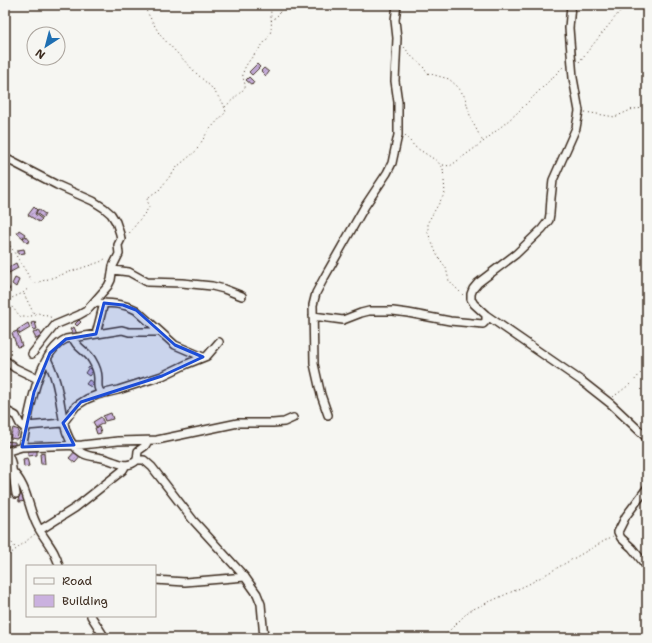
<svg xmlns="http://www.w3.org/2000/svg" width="652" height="643" viewBox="0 0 652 643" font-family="'Shantell Sans',sans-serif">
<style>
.building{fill:url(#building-hatch);stroke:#3b2a1e}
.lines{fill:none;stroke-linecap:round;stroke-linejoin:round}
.street-casing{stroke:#3b2a1e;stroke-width:10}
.path{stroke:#3b2a1e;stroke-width:1;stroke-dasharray:1 3;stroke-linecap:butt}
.street{stroke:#f6f6f2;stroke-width:7}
.marked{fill:#1d4ed8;fill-opacity:0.2;stroke:#1d4ed8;stroke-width:3;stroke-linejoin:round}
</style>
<defs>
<pattern id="building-hatch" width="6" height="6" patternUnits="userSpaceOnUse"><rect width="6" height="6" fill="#cab1df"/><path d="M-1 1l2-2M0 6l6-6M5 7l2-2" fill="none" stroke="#ae98bf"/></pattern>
</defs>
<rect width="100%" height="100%" fill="#f6f6f2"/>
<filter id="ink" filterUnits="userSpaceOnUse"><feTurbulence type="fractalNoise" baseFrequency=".025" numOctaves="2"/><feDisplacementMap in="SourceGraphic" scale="8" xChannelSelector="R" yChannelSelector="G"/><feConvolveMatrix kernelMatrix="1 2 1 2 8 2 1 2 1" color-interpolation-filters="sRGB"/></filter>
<g filter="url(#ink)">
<path class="building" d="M 257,64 L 260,67 L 252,75 L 249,72 Z
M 264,68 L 269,72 L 266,76 L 261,71 Z
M 249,77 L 254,82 L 252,85 L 246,80 Z
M 34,207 L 37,210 L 35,214 L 42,219 L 39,222 L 28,215 Z
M 38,209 L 45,214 L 43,218 L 36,213 Z
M 19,230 L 25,234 L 23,238 L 17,233 Z
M 26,236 L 30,241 L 27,243 L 23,238 Z
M 24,249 L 25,253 L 18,254 L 18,250 Z
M 16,263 L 18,268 L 9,273 L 7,268 Z
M 5,272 L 9,274 L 5,280 Z
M 15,278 L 19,280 L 16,287 L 12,284 Z
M 5,282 L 10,289 L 6,292 L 5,290 Z
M 79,320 L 81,322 L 77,326 L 75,324 Z
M 35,322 L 37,329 L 33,330 L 31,323 Z
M 28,323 L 30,328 L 20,334 L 17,330 Z
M 74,327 L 77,334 L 73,335 L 70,329 Z
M 39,330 L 42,336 L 36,339 L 33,333 Z
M 17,331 L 22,346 L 17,347 L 12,333 Z
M 89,367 L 93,371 L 89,376 L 85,373 Z
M 89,380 L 94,383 L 91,387 L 86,384 Z
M 5,412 L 8,420 L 5,422 Z
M 111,413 L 113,419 L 105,421 L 103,416 Z
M 101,417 L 104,423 L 96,427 L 93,422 Z
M 99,427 L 101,433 L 97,434 L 95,428 Z
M 13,428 L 19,430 L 17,439 L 10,438 Z
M 5,441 L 15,442 L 15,445 L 5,445 Z
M 37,450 L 37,455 L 28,456 L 28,451 Z
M 76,450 L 82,455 L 75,463 L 69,458 Z
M 44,453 L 45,464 L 41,464 L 40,454 Z
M 27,458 L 29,466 L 24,467 L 23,459 Z
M 5,491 L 9,491 L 10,495 L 5,496 Z
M 25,492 L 26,501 L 19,502 L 18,493 Z"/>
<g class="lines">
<g class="street-casing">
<path id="street" d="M 571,5 L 569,28 L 573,78 L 579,111 L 576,128 L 553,180 L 551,198 L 550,214 L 549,220 L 542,229 L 516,254 L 478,283 L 473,289 L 471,294 L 471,299 L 474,304 L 486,315 L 583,382 L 611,404 L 647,438
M 5,158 L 57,185 L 93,201 L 104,208 L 111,214 L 116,222 L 120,234 L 121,239 L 118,245 L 119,254 L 113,266 L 111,280 L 108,286 L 86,311 L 79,315 L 55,325 L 32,354
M 113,270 L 129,272 L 147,282 L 182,283 L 212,286 L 224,289 L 242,296
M 93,303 C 108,303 123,303 136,310 L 175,345 L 203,357
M 313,316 L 343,320 L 361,313 L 369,311 L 393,311 L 408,313 L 450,321 L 483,324 L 486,321 L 486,315
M 96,334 L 104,303
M 73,338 C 76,348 87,351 92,360 C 95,365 98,372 98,378 C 98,385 97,388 101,393
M 47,359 C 52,369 56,380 58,391 C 63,411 62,441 82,453 C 90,458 100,456 109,460 C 119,463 128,469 137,460 L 138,451 L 145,446 L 148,441
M 5,360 L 15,368 L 38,379
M 5,410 L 16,416 L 20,424 L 26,429
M 328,415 L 321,395 L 314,364 L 313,305 L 316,293 L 324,278 L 365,206 L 387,173 L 392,163 L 398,135 L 398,102 L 395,81 L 397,38 L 395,20 L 397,5
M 26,426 L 63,423 L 76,406 L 87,399 L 97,395 L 118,390 L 162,376 L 187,364 L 207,356 L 219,342
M 22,447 C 29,418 36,353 66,339 L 122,330 L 129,332 L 160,332
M 7,451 L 11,462 L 16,494
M 5,452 L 22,447 L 82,445 L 118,441 L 157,440 L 238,423 L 273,423 L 284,422 L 293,418
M 137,460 L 144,460 L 152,467 L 193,520 L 245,577 L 257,594 L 261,604 L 264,638
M 11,470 C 28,486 27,504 36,523 C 43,539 55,548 59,566
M 647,488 L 626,516 L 618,532 L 621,538 L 632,548 L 647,567
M 40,530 L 75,508 L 123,470 L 126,465
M 155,580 L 185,582 L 245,577
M 91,616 L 105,638"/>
</g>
<path class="path" d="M 271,21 L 278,15 L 284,5
M 404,47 L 413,58 L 422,65 L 427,73 L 449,79 L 458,87 L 465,97 L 471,119 L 483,142
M 579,62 L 625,5
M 225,107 L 245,88 C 246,83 242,79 243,73 C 246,60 264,46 270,34 C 273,25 270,14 271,5
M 585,112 L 615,117 L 633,109 L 647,108
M 405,135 L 415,147 L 437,161 L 443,168 L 445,193 L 428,222 L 428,233 L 437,255 L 446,268 L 449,281 L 463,295
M 443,165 L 450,166 L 453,164 L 483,142 L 516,114 L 565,65
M 5,235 L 9,244 L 33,283
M 127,236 L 148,209 L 149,206 L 147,199 L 151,195 L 159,190 L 178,166 L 196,151 L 208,131 L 226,112 L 223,103 L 211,87 L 197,74 L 160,35 L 143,5
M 24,294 L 34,314
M 5,301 L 23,293 L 33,284 L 100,262 L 110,256
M 5,303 L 10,305 L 21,317 L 29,317 L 38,313 L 53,318
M 613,397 L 633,382 L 647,366
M 5,533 L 16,549
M 5,562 L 9,555 L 35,534
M 442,638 L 469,611 L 529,584 L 613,536"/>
<use href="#street" class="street"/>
</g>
</g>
<path class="marked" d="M 104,303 L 123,305 L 136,310 L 175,345 L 203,357 L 162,376 L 81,402 L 63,423 L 74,445 L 22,447 L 34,392 L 50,353 L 66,339 L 96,334 Z"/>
<rect width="652" height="643" fill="none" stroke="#f6f6f2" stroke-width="20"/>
<rect x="10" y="10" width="632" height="623" fill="none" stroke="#3b2a1e" stroke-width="1.5" filter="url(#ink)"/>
<rect x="26" y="565" width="130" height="52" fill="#f6f6f2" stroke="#aba49d"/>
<rect x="34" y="578" width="20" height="6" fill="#f6f6f2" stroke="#aba49d"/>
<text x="62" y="585" font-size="12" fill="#3b2a1e">Road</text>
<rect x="34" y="595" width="20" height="12" fill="#cab1df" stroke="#aba49d"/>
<text x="62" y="605" font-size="12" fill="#3b2a1e">Building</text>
<g transform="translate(46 46) rotate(216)"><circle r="19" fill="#f6f6f2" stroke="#aba49d"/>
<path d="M0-3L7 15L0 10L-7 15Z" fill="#1f6fb2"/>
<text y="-6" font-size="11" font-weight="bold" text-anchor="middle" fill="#3b2a1e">N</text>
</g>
</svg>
